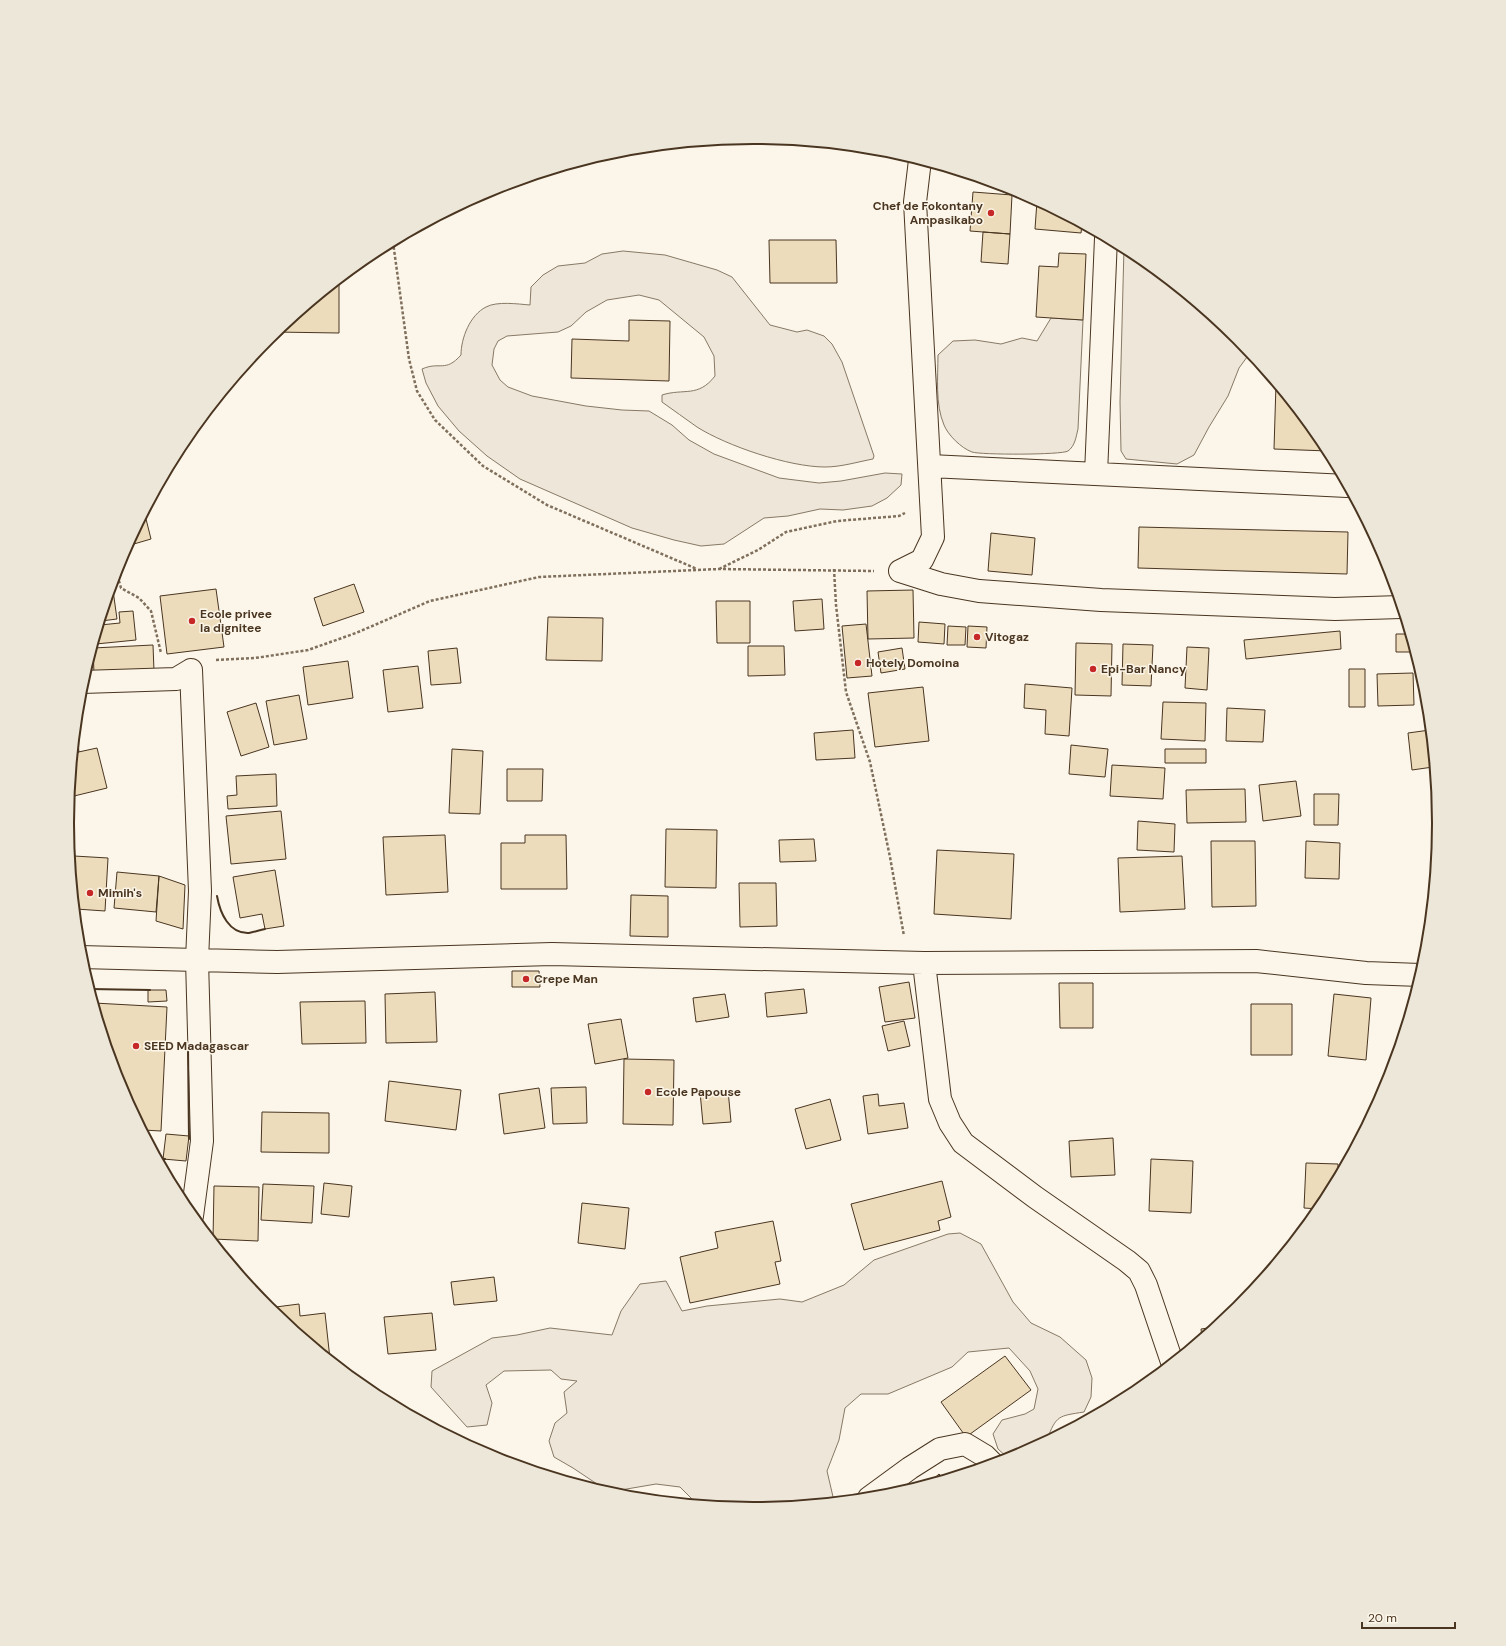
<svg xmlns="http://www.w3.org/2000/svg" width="1506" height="1646" viewBox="0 0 1506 1646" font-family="'DM Sans',sans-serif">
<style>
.green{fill:#ede6d9;stroke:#887966}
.building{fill:#ecdcbc;stroke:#4a3520}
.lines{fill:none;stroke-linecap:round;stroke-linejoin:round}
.minor-casing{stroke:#4a3520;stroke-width:24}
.path{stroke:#7f6f5c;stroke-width:2.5;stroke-dasharray:3 2;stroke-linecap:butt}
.minor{stroke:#fbf6e9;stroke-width:22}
.wall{stroke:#4a3520;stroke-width:2}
.poi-dot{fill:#c62828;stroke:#fbf6e9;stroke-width:1.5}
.labels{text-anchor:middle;stroke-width:3;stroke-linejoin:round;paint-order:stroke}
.poi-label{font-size:12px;font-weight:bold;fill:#4a3520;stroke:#fbf6e9;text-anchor:start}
.rim{fill:none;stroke:#4a3520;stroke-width:2}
</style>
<rect width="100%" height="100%" fill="#fbf6e9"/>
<path class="green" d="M 1124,247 L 1134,253 L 1238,338 L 1250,353 L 1239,368 L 1228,396 L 1209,427 L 1194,455 L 1177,464 L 1126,459 L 1121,451 L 1120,402 Z
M 623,251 L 665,255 L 717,270 L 732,277 L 770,325 L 797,332 L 807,330 L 824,336 L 832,344 L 842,362 L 874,456 L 873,459 C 857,462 841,467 825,467 C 789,467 727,446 697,427 C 685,419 674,410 662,402 L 662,395 C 684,388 698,398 715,376 L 714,356 L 704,337 L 659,300 L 639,295 L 607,300 L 586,312 L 571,326 L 558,332 L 507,336 L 498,341 L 494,349 L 492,365 L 500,380 L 508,387 L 532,396 L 586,406 L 622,410 L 649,411 L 672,425 L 689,440 L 714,454 L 779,478 L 819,483 L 841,481 L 885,473 L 902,474 L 901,485 L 887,498 L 872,506 L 843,510 L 820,509 L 788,516 L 764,518 L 724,544 L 701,546 L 674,540 L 632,528 L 520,479 L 487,456 L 459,431 L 438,406 L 426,383 L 422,369 C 440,361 445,373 461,355 C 461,338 470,315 486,307 C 497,301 518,304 530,305 L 531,287 L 543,275 L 558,266 L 585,263 L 602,254 Z
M 1051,318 L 1083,320 L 1078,429 C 1076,437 1075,446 1068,451 C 1062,455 980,455 972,452 C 961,448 948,435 944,425 C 935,404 938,377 938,355 L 953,341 L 975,340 L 1001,344 L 1022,338 L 1037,341 Z
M 960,1233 L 981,1244 L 1013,1302 L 1031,1323 L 1060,1337 L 1086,1360 L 1092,1378 L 1091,1397 L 1084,1412 C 1059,1416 1056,1415 1047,1440 L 1009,1459 L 998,1449 L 993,1434 L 1002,1420 L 1025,1414 L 1034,1409 L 1038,1389 L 1030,1371 L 1009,1348 L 968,1352 L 952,1367 L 888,1394 L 861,1394 L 845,1408 L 839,1440 L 827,1471 L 834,1501 L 753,1509 L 696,1503 L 680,1487 L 656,1484 L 609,1492 L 573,1468 L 554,1457 L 549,1441 L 555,1423 L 567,1413 L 564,1392 L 577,1381 L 561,1379 L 551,1370 L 504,1371 L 486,1385 L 492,1403 L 487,1425 L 467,1427 L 431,1387 L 432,1371 L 492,1338 L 517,1335 L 550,1328 L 612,1335 L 621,1311 L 640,1284 L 666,1281 L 682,1311 L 707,1306 L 780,1299 L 802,1302 L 844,1285 L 874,1260 L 948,1234 Z"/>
<path class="building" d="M 973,192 L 1012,195 L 1010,234 L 970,231 Z
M 1037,201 L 1082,225 L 1081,233 L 1035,229 Z
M 983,232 L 1010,234 L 1008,264 L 981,262 Z
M 769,240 L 836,240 L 837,283 L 770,283 Z
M 1059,253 L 1086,254 L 1083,320 L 1036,317 L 1039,266 L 1058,267 Z
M 339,279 L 339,333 L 275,332 Z
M 629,320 L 670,321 L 669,381 L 571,378 L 572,339 L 629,341 Z
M 1276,384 L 1324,442 L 1328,451 L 1274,449 Z
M 146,519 L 151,539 L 127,546 L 141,520 Z
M 1139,527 L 1348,532 L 1347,574 L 1138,568 Z
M 991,533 L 1035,538 L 1032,575 L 988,571 Z
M 112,583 L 117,619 L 101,621 Z
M 354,584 L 364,612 L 323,626 L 314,598 Z
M 216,589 L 224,647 L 167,654 L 160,596 Z
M 913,590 L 914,638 L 868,639 L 867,591 Z
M 822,599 L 824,629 L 795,631 L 793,601 Z
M 716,601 L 750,601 L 750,643 L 717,643 Z
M 133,611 L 136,640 L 96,644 L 96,639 L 100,625 L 120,623 L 119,612 Z
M 548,617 L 603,618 L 602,661 L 546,660 Z
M 919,622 L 945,624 L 944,644 L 918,642 Z
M 866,624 L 872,676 L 847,678 L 842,626 Z
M 948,626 L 966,627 L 965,645 L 947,645 Z
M 968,626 L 987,627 L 986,648 L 967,647 Z
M 1340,631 L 1341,649 L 1246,659 L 1244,640 Z
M 1396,634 L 1409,634 L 1415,652 L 1396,652 Z
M 1076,643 L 1112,644 L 1111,696 L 1075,695 Z
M 1123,644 L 1153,645 L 1151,686 L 1122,685 Z
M 153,645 L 154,671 L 94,674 L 93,648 Z
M 748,646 L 784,646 L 785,675 L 748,676 Z
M 1187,647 L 1209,648 L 1207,690 L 1185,688 Z
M 457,648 L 461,683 L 431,685 L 428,651 Z
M 902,648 L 905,669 L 881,673 L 878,652 Z
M 348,661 L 353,698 L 308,705 L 303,667 Z
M 418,666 L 423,708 L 388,712 L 383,670 Z
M 1349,669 L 1365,669 L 1365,707 L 1349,707 Z
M 1413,673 L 1414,705 L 1378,706 L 1377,674 Z
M 1025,684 L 1072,688 L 1069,736 L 1045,734 L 1046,710 L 1024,708 Z
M 923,687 L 929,741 L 875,747 L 868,693 Z
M 299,695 L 307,739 L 274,745 L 266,701 Z
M 1163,702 L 1206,703 L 1205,741 L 1161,739 Z
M 256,703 L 269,747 L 241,756 L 227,712 Z
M 1227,708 L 1265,710 L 1263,742 L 1226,741 Z
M 76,729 L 79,752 L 74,753 Z
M 853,730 L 855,758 L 816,760 L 814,733 Z
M 1430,730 L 1433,767 L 1412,770 L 1408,733 Z
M 1071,745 L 1108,749 L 1105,777 L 1069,774 Z
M 97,748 L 107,788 L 70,797 L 74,753 Z
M 452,749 L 483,751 L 480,814 L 449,813 Z
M 1165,749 L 1206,749 L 1206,763 L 1165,763 Z
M 1112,765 L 1165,768 L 1163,799 L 1110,796 Z
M 507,769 L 543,769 L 542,801 L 507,801 Z
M 276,774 L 277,806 L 228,809 L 227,796 L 237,795 L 236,776 Z
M 1296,781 L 1301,816 L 1263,821 L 1259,785 Z
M 1245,789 L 1246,822 L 1187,823 L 1186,790 Z
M 1314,794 L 1339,794 L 1338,825 L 1314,825 Z
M 281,811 L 286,859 L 231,864 L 226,816 Z
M 1138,821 L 1175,824 L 1174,852 L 1137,850 Z
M 666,829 L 717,830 L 716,888 L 665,887 Z
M 445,835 L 448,892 L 386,895 L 383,837 Z
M 525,835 L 566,835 L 567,889 L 501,889 L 501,843 L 525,843 Z
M 814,839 L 816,861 L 780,862 L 779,840 Z
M 1211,841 L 1255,841 L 1256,906 L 1212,907 Z
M 1306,841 L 1340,843 L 1339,879 L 1305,878 Z
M 937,850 L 1014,854 L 1011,919 L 934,914 Z
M 74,856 L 108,858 L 105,911 L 76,909 L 72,877 Z
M 1182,856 L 1185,909 L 1120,912 L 1118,858 Z
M 275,870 L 284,926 L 265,929 L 262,914 L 240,918 L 233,877 Z
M 117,872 L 159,876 L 156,912 L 114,908 Z
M 159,876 L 185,885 L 183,929 L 156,921 Z
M 739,883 L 776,883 L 777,926 L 740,927 Z
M 631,895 L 668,896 L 668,937 L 630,936 Z
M 512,971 L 539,971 L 540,987 L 512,987 Z
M 909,982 L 915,1018 L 885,1022 L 879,987 Z
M 1059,983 L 1093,983 L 1093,1028 L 1060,1028 Z
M 804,989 L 807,1013 L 767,1017 L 765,993 Z
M 148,990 L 166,990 L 167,1001 L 148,1002 Z
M 435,992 L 437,1042 L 386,1043 L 385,994 Z
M 725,994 L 729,1017 L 696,1022 L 693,998 Z
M 1334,994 L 1371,998 L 1366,1060 L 1328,1056 Z
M 365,1001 L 366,1043 L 302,1044 L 300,1002 Z
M 94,1003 L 167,1007 L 161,1131 L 143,1130 L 119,1085 Z
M 1251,1004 L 1292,1004 L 1292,1055 L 1251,1055 Z
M 621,1019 L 628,1058 L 595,1064 L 588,1024 Z
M 904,1021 L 910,1046 L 888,1051 L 882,1026 Z
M 624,1059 L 674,1060 L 673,1125 L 623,1124 Z
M 389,1081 L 461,1090 L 456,1130 L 385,1121 Z
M 586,1087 L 587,1123 L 553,1124 L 551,1088 Z
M 539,1088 L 545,1128 L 504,1134 L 499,1094 Z
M 728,1090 L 731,1122 L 703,1124 L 700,1092 Z
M 878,1094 L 879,1106 L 904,1103 L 908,1128 L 868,1134 L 863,1096 Z
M 830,1099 L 841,1140 L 806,1149 L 795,1109 Z
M 262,1112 L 329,1113 L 329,1153 L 261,1152 Z
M 166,1134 L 189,1136 L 186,1161 L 163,1159 Z
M 1113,1138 L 1115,1175 L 1071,1177 L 1069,1141 Z
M 1151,1159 L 1193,1161 L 1191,1213 L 1149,1211 Z
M 1306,1163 L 1338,1164 L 1338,1177 L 1320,1209 L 1304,1208 Z
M 942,1181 L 951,1217 L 938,1221 L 940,1230 L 864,1250 L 851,1204 Z
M 324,1183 L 352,1186 L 349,1217 L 321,1214 Z
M 263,1184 L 314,1186 L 312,1223 L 261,1220 Z
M 214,1186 L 259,1187 L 258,1241 L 213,1239 Z
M 582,1203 L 629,1208 L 625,1249 L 578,1243 Z
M 773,1221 L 781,1261 L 775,1262 L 780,1284 L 690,1303 L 680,1257 L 718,1248 L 715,1232 Z
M 494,1277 L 497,1301 L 454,1305 L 451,1282 Z
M 299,1304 L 300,1316 L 325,1313 L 330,1359 L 268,1308 Z
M 432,1313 L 436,1350 L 388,1354 L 384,1317 Z
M 1215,1327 L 1202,1338 L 1201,1329 Z
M 1005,1356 L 1031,1390 L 966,1437 L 941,1402 Z
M 939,1474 L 944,1479 L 929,1483 Z"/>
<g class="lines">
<g class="minor-casing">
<path id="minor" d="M 930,466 L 1347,486
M 1096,474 L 1106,238
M 900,571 L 941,584 L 979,591 L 1101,600 L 1335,609 L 1401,607
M 900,571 L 922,560 L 933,537 L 915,202 L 920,160
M 191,670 L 200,891 L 197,960 L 202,1141 L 192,1216
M 82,682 L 176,679 L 191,670
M 80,957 L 277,962 L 552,954 L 924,963 L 1256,961 L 1366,973 L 1420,975
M 924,963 L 940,1099 L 950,1123 L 963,1143 L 1035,1197 L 1127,1261 L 1139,1271 L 1146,1285 L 1172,1362
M 869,1498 L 910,1468 L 940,1449 L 965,1444 L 985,1456 L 993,1464"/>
</g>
<path class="path" d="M 393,242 L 409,359 L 417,391 L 435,420 L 483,466 L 547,505 L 697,569
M 719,569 L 758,550 L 786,532 L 837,521 L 899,516 L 905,513
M 834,569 L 836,605 L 846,692 L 870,762 L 890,857 L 904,936
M 116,571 L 121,588 L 139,598 L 151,611 L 161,653
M 216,660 L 255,658 L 308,650 L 356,633 L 430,601 L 539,577 L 719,569 L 874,571"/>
<use href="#minor" class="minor"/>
<path class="wall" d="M 217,896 C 220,913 229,934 249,933 C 254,932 260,930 265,929
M 90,989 L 150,990
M 188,1047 L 189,1139
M 158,1158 L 165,1159"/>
</g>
<g class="poi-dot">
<circle cx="991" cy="213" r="4"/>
<circle cx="192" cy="621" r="4"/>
<circle cx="977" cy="637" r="4"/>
<circle cx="858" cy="663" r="4"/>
<circle cx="1093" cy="669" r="4"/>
<circle cx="90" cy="893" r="4"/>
<circle cx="526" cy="979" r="4"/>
<circle cx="136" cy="1046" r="4"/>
<circle cx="648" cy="1092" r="4"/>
</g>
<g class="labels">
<g class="poi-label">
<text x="983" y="210" text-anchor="end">Chef de Fokontany<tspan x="983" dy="14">Ampasikabo</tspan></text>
<text x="200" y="618">Ecole privee<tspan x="200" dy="14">la dignitee</tspan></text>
<text x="985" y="641">Vitogaz</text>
<text x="866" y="667">Hotely Domoina</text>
<text x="1101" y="673">Epi-Bar Nancy</text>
<text x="98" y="897">Mimih's</text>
<text x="534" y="983">Crepe Man</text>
<text x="144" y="1050">SEED Madagascar</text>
<text x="656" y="1096">Ecole Papouse</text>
</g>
</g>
<path d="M0 0H1506V1646H0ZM74 823a679 679 0 1 1 1358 0a679 679 0 1 1-1358 0Z" fill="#ede7d9" fill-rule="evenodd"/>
<path class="rim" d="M74 823a679 679 0 1 1 1358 0a679 679 0 1 1-1358 0Z"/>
<path d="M1362 1622v6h93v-6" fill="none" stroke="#4a3520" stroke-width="2"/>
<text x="1368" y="1622" font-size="12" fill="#4a3520" stroke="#fbf6e9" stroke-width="3" paint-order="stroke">20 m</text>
</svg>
